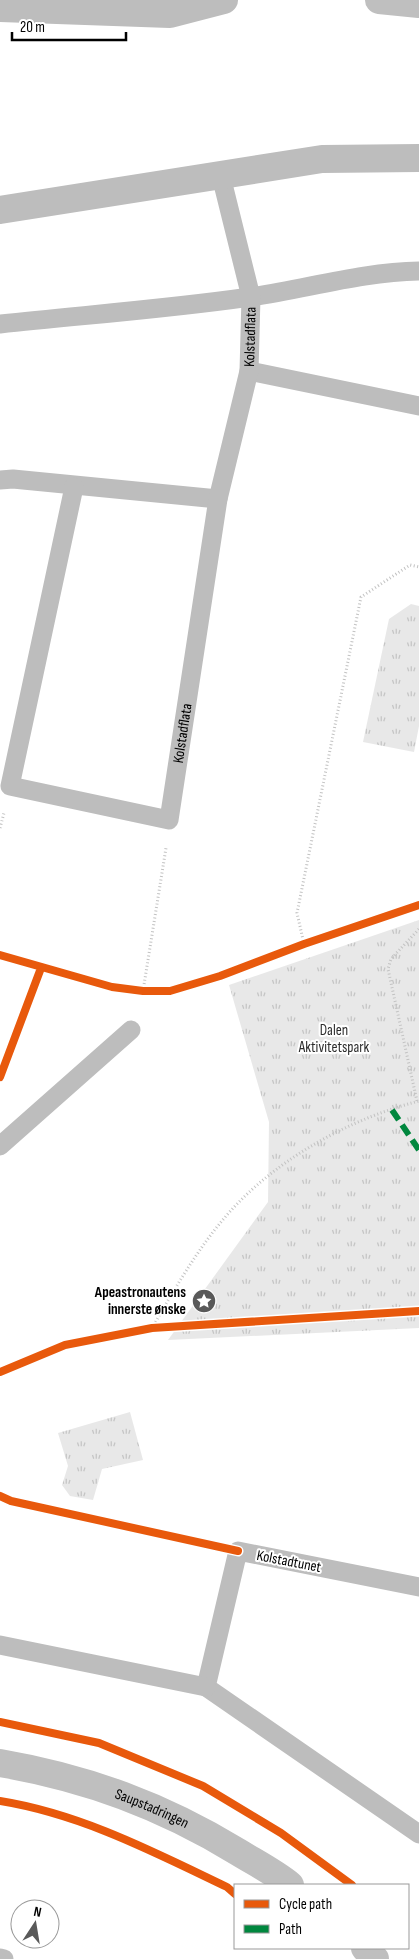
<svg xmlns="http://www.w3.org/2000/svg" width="419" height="1959" viewBox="0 0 419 1959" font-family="'Sofia Sans Condensed',sans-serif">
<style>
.park{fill:url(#park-tufts)}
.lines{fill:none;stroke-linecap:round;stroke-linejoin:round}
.path{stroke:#c2c2c2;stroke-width:3;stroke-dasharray:1 2.5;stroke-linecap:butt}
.lane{stroke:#bdbdbd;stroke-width:19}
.street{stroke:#bdbdbd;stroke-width:28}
.secondary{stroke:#bfbfbf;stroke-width:28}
.quiet{stroke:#00873e;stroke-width:6;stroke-dasharray:12 6;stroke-linecap:butt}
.cycleway-casing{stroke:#fff;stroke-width:11}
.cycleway{stroke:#e8590c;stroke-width:8}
.labels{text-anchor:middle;stroke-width:4;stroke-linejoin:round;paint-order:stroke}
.street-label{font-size:15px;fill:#000;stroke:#fff}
.park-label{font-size:15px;fill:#2c2c2c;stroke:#fff}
.poi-label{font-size:15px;font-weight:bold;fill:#000;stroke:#fff;text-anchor:end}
</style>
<defs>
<pattern id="park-tufts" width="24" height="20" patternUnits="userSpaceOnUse" patternTransform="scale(1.25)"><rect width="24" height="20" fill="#e8e8e8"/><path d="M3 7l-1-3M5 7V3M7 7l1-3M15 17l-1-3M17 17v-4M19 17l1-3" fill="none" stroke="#c5c5c5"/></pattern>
</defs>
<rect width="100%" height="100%" fill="#fff"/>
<path class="park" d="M 411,604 L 419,606 L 419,726 L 414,752 L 363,742 L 389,619 Z
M 419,920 L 419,1328 L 168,1340 L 268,1202 L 269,1122 L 229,985 Z
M 130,1412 L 143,1460 L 102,1469 L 93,1500 L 70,1496 L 62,1485 L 68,1466 L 58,1433 Z"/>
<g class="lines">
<path class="path" d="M 0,828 L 4,813
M 304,944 L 297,913 L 361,597 L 410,565 L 419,567
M 143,991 L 166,848
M 417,1101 L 388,969 L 391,959 L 419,929
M 152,1328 C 177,1285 203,1239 238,1203 C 286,1154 353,1118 419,1101"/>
<g class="lane">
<path d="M 0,324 C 83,315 167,309 250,297 C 306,289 362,272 419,271"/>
<path d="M 249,371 L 419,406"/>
<path d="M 0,480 L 13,479 L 218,499"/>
<path id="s1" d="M 74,487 L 10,786 L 169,820 L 218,499 L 249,371 L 251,297 L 221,176"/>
<path d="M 0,1146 L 131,1030"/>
<path d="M 419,1587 L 238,1551 L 206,1687 L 419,1834"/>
<path d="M 0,1645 L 206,1687"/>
<path d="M 0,1958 L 4,1959"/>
</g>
<path class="street" d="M 0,8 L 170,14 L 224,0
M 0,210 L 322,159 L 419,158"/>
<g class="secondary">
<path d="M 379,0 L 419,4"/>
<path id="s2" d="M 0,1763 C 87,1778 163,1806 238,1852 C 256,1863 274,1872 290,1885"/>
<path d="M 365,1948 L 375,1959"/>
</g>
<path class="quiet" d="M 392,1110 L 419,1150"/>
<g class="cycleway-casing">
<path id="cycleway" d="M 0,955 L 112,987 L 143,991 L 170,991 L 220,976 L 304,944 L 419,905
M 0,1077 L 41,968
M 0,1372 L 65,1345 L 152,1328 L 419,1311
M 0,1496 L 11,1501 L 238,1551
M 0,1722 L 99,1743 L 203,1786 L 281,1833 L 352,1885
M 0,1801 C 81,1814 154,1852 227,1887 L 235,1894"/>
</g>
<use href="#cycleway" class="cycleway"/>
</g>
<defs>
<g id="sight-disc" transform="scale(1.25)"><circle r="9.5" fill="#595959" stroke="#fff"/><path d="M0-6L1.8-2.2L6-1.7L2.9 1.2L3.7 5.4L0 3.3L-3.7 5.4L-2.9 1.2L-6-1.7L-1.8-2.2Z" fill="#fff"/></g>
</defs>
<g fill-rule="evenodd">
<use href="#sight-disc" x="204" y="1301"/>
</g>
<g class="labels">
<g class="street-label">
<text dy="5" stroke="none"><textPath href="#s1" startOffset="959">Kolstadflata</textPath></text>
<text dy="5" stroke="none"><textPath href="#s1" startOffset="556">Kolstadflata</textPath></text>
<text transform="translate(289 1561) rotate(11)" y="5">Kolstadtunet</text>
<text dy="5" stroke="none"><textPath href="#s2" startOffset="159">Saupstadringen</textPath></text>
</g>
<g class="park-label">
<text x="334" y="1035">Dalen<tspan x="334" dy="17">Aktivitetspark</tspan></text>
</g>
<g class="poi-label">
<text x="186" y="1297">Apeastronautens<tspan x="186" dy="17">innerste ønske</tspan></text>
</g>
</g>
<rect x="234" y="1884" width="175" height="65" fill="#ffffff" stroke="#999999"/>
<rect x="244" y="1900" width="25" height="8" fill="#e8590c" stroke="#999999"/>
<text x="279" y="1909" font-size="15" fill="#000000">Cycle path</text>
<rect x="244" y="1925" width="25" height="8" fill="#00873e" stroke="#999999"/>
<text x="279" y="1934" font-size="15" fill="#000000">Path</text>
<g transform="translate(35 1924) rotate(12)"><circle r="24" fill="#ffffff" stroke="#999999"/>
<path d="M0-4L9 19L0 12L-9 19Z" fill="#595959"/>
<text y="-8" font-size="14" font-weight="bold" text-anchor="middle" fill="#000000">N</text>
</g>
<path d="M12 32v8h114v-8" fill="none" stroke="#000000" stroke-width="2.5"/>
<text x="20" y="32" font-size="15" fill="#000000" stroke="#ffffff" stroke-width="4" paint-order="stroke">20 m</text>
</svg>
